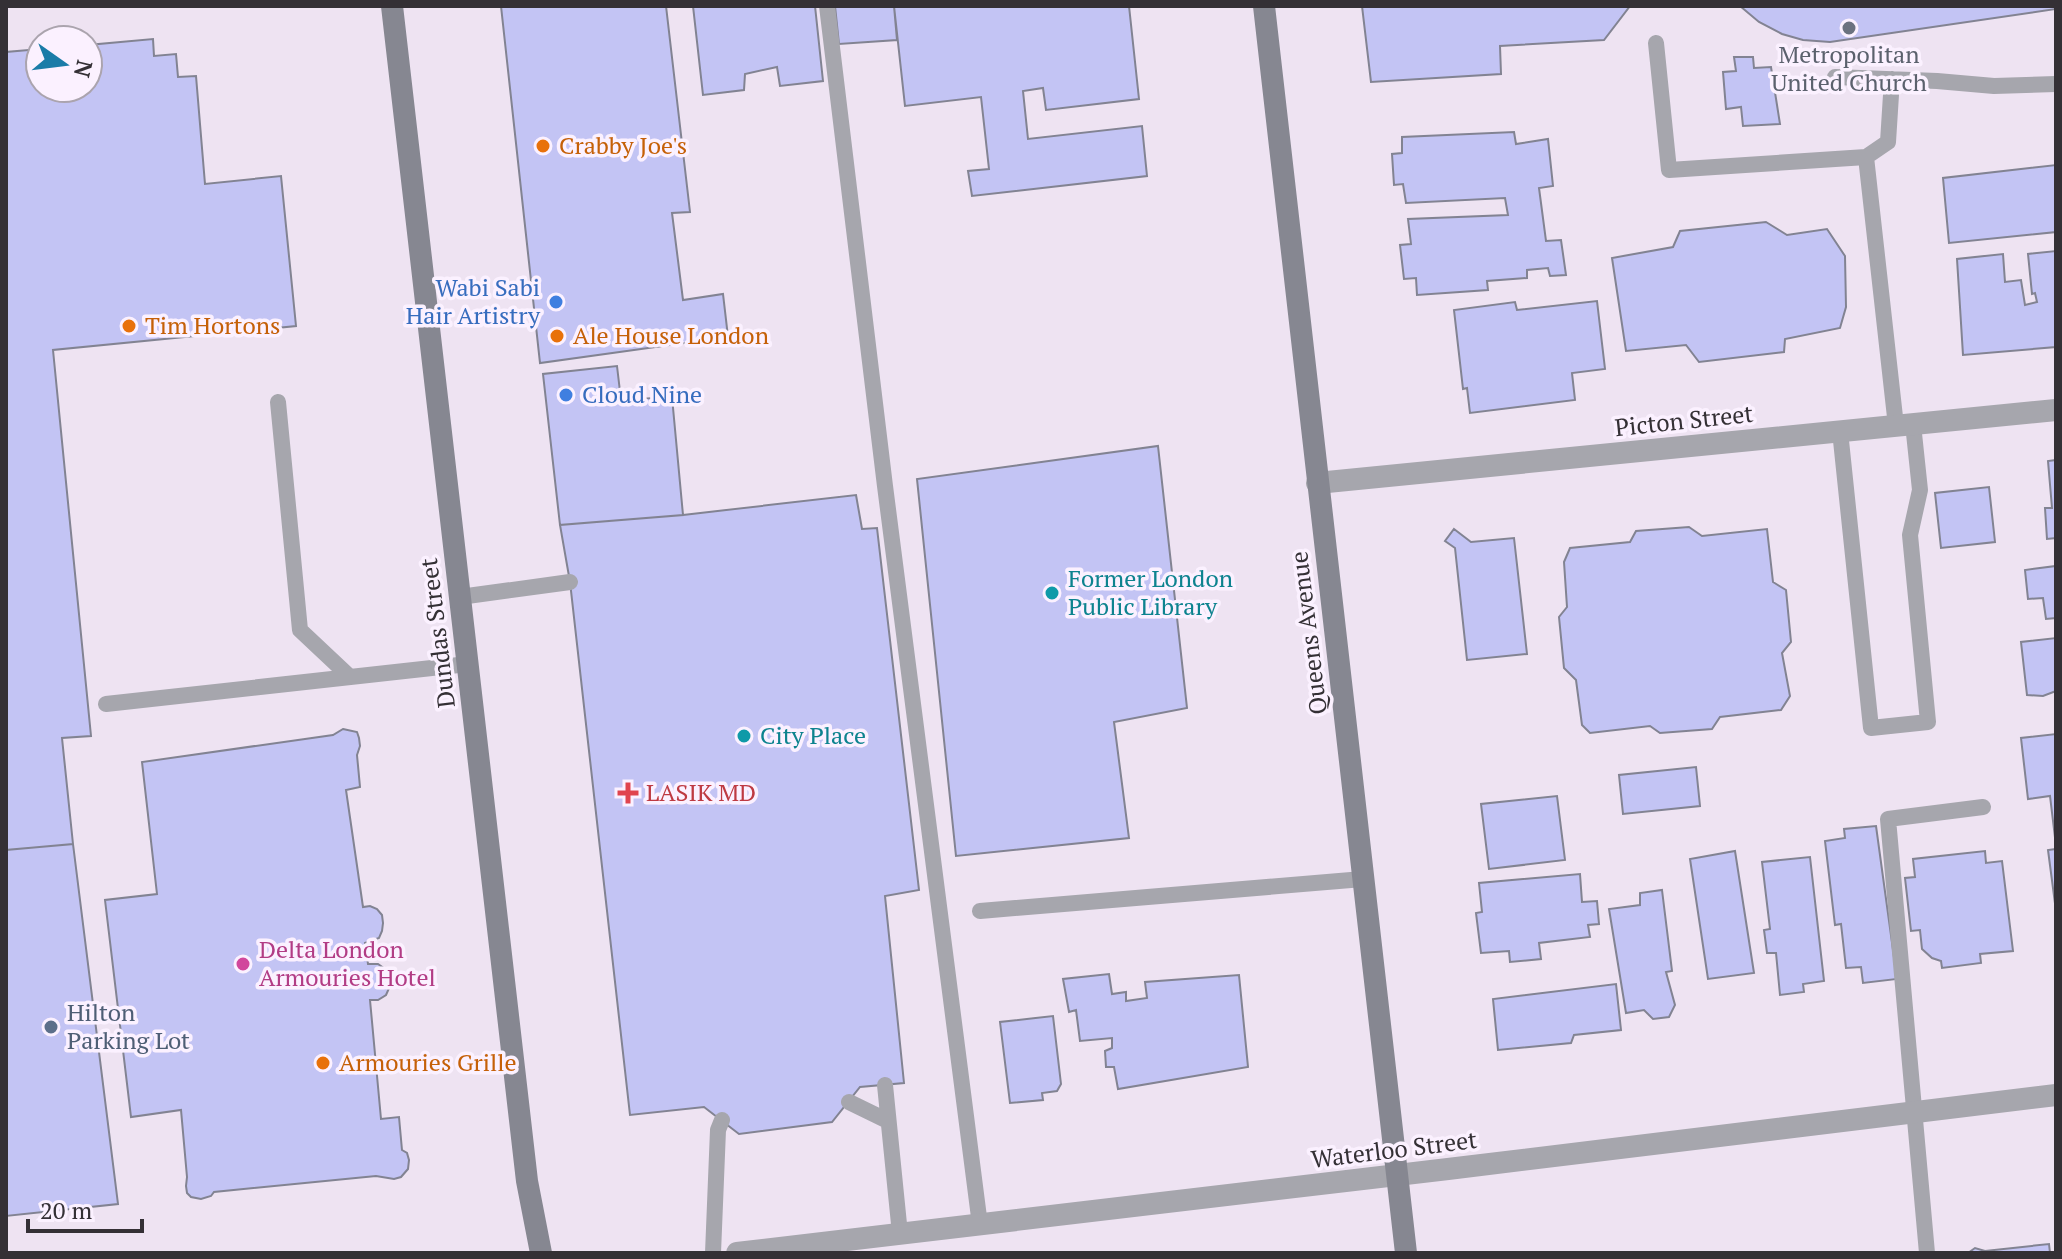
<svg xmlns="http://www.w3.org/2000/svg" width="2062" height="1259" viewBox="0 0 2062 1259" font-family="'PT Serif',serif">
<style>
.building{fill:#c3c4f4;stroke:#828392;stroke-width:2}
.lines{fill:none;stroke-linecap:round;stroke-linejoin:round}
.service{stroke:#a6a6ad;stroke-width:16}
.minor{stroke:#a6a6ad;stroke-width:22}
.tertiary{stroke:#a6a6ad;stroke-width:22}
.secondary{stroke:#868791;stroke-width:22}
.worship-dot{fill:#6b7280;stroke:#fbf1ff;stroke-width:3}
.food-dot{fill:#e8710a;stroke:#fbf1ff;stroke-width:3}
.shop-dot{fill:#3f7fe0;stroke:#fbf1ff;stroke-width:3}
.culture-dot{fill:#0f9aa8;stroke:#fbf1ff;stroke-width:3}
.health-dot{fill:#e0444e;stroke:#fbf1ff;stroke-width:3}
.hotel-dot{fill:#d1479c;stroke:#fbf1ff;stroke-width:3}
.service-dot{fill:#5c6f8a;stroke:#fbf1ff;stroke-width:3}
.labels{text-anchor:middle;stroke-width:7;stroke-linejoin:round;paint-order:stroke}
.worship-label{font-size:24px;fill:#5b616d;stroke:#fbf1ff}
.food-label{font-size:24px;fill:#c56008;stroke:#fbf1ff;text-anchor:start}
.shop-label{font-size:24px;fill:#366cbe;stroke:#fbf1ff;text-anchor:end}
.street-label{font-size:24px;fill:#343035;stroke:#fbf1ff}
.culture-label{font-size:24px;fill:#0d838f;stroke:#fbf1ff;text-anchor:start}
.health-label{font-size:24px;fill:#be3a42;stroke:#fbf1ff;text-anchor:start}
.hotel-label{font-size:24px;fill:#b23c85;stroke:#fbf1ff;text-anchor:start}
.service-label{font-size:24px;fill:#4e5e75;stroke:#fbf1ff;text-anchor:start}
</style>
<rect width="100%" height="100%" fill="#eee3f2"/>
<path class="building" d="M 501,6 L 666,6 L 690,212 L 672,213 L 683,300 L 723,294 L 728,337 L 540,363 Z
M 693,6 L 815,6 L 823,81 L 780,86 L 777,67 L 745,74 L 744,90 L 703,95 Z
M 835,6 L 894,6 L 897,40 L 839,44 Z
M 894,6 L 1129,6 L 1139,99 L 1046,110 L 1043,88 L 1023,91 L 1028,139 L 1142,126 L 1147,176 L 972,196 L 968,171 L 989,169 L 981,97 L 905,106 Z
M 1362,6 L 1630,6 L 1604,40 L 1500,46 L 1501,74 L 1371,82 Z
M 1740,6 L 2056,6 L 2056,9 L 1830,42 L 1803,40 L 1782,34 L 1759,22 Z
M 153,39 L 154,56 L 176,54 L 178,77 L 196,76 L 205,184 L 281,176 L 296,326 L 53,350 L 91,736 L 62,738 L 73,844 L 6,850 L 6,52 L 40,49 L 40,88 L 88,88 L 88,45 Z
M 1734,57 L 1753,57 L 1754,68 L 1771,67 L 1780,124 L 1743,126 L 1741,107 L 1726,109 L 1723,72 L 1736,71 Z
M 1514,132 L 1516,144 L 1548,139 L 1553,186 L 1539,188 L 1546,241 L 1561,240 L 1566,275 L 1550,276 L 1548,268 L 1527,270 L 1527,278 L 1487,281 L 1488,290 L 1417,295 L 1416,278 L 1404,279 L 1400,245 L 1411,244 L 1408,219 L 1508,215 L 1505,198 L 1406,203 L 1403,184 L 1394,185 L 1392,154 L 1402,153 L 1402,137 Z
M 2056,165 L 2056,232 L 1949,243 L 1943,178 Z
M 1766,222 L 1787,235 L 1827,229 L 1845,256 L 1846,307 L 1840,328 L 1785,339 L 1784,352 L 1699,362 L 1686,345 L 1626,351 L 1612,258 L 1673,247 L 1680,231 Z
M 2056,251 L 2056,347 L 1963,355 L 1957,259 L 2003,254 L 2005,282 L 2021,280 L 2025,305 L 2037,302 L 2035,293 L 2032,294 L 2028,254 Z
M 1597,301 L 1605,369 L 1572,373 L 1575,400 L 1470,413 L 1467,388 L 1463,389 L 1454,310 L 1515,302 L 1517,310 Z
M 617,366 L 621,400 L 672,397 L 683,515 L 560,525 L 543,374 Z
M 1158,446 L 1187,708 L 1114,722 L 1129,838 L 956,856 L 917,479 Z
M 2056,460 L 2056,538 L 2047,539 L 2045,508 L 2052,508 L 2048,461 Z
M 1989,487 L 1995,542 L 1941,548 L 1935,493 Z
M 856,495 L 862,529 L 877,528 L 919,890 L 885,896 L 904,1083 L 860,1087 L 832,1122 L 739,1134 L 704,1107 L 630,1115 L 570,582 L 560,525 L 683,515 Z
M 1689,527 L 1702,536 L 1767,529 L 1773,582 L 1786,590 L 1791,642 L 1782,653 L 1790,696 L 1781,710 L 1720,717 L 1712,729 L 1660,733 L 1650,726 L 1590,733 L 1582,725 L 1576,680 L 1564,668 L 1559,617 L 1567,607 L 1564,562 L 1570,548 L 1630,542 L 1636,531 Z
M 1454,529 L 1471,542 L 1514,538 L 1527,654 L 1467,660 L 1455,548 L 1445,541 Z
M 2056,566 L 2056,618 L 2046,619 L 2043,598 L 2028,599 L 2025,570 Z
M 2056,638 L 2056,691 L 2043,696 L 2027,695 L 2021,642 Z
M 343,729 L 357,732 L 359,738 L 360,746 L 357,755 L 360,787 L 346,790 L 363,907 L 370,906 L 377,909 L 382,915 L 383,923 L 382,931 L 379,938 L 365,943 L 368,964 L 378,964 L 385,969 L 390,976 L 390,986 L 386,995 L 378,1000 L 370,1000 L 381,1119 L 399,1117 L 402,1150 L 407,1153 L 409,1160 L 408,1169 L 401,1177 L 394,1179 L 376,1176 L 214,1192 L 211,1196 L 201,1199 L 191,1197 L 187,1193 L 186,1186 L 187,1177 L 181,1110 L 131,1117 L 105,900 L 157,894 L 142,762 L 333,735 Z
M 2056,734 L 2056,846 L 2050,796 L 2028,799 L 2021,738 Z
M 1696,767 L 1700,806 L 1623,814 L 1619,775 Z
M 1557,796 L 1565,860 L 1489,869 L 1481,804 Z
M 1876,826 L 1897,979 L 1863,983 L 1861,967 L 1846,968 L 1841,924 L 1835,925 L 1825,841 L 1845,838 L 1844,829 Z
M 73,844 L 118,1204 L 6,1216 L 6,850 Z
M 2056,849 L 2056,911 L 2048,850 Z
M 1735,851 L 1754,973 L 1708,979 L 1690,859 Z
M 1985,851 L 1986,863 L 2002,861 L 2013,951 L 1980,954 L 1981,963 L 1942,968 L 1941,961 L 1932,958 L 1922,949 L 1920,930 L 1911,931 L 1905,878 L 1915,877 L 1913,859 Z
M 1810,857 L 1824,981 L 1803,984 L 1804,992 L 1780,995 L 1776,953 L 1767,953 L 1764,930 L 1770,929 L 1762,862 Z
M 1580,874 L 1582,902 L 1597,901 L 1599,924 L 1588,925 L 1590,937 L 1539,943 L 1541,959 L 1510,962 L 1509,951 L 1481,953 L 1476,913 L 1482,912 L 1479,883 Z
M 1662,890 L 1672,971 L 1666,972 L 1675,1005 L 1669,1017 L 1653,1019 L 1644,1010 L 1626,1013 L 1609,909 L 1640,905 L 1640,893 Z
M 1109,974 L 1112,994 L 1126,992 L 1126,1001 L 1147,998 L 1145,982 L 1239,975 L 1248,1067 L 1118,1089 L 1114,1067 L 1106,1067 L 1105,1051 L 1112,1048 L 1112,1038 L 1080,1041 L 1076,1010 L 1069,1012 L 1063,979 Z
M 1616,984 L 1621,1030 L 1574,1035 L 1571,1043 L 1498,1050 L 1493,999 Z
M 1053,1016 L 1061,1084 L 1057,1091 L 1042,1093 L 1043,1100 L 1010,1103 L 1000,1022 Z
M 2049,1244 L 2050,1253 L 1968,1253 L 1975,1248 L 1985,1251 Z"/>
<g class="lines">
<path class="service" d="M 827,6 L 885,486 L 980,1225
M 1656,43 L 1669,170 L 1866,157 L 1896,426
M 1835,77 L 1937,81 L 1994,86 L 2056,84
M 1866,157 L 1888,142 L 1892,79
M 278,402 L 300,630 L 350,677
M 1840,431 L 1871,728 L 1928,722 L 1910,535 L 1920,490 L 1913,424
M 460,597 L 570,582
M 106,704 L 468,664
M 980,911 L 1363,879
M 885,1085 L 900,1234
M 849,1102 L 888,1121
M 713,1253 L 718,1130 L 722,1120
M 1927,1253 L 1888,819 L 1983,807"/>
<path class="minor" d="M 1317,483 L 2056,410"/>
<path class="tertiary" d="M 737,1253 L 1448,1169 L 2056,1095"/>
<path class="secondary" d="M 392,6 L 527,1181 L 541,1253
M 1264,6 L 1406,1253"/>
</g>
<circle class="worship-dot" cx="1849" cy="28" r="8"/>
<g class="food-dot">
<circle cx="543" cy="146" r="8"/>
<circle cx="129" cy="326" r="8"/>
<circle cx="557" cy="336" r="8"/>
<circle cx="323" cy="1063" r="8"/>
</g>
<g class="shop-dot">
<circle cx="556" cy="302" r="8"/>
<circle cx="566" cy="395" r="8"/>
</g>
<g class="culture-dot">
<circle cx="1052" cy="593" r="8"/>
<circle cx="744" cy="736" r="8"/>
</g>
<path class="health-dot" d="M624 781h8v8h8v8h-8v8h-8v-8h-8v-8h8z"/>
<circle class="hotel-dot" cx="243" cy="964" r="8"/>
<circle class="service-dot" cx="51" cy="1027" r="8"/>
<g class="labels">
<g class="worship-label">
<text x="1849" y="63">Metropolitan<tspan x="1849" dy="28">United Church</tspan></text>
</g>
<g class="food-label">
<text x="559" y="154">Crabby Joe's</text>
<text x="145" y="334">Tim Hortons</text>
<text x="573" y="344">Ale House London</text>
<text x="339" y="1071">Armouries Grille</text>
</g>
<g class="shop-label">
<text x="540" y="296">Wabi Sabi<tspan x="540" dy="28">Hair Artistry</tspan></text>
<text x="582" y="403" text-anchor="start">Cloud Nine</text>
</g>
<g class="street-label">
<text transform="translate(1684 421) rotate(-6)" y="8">Picton Street</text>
<text transform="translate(438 633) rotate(-97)" y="8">Dundas Street</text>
<text transform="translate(1309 633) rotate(-97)" y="8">Queens Avenue</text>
<text transform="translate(1394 1150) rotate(-7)" y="8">Waterloo Street</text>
</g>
<g class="culture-label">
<text x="1068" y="587">Former London<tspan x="1068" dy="28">Public Library</tspan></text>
<text x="760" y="744">City Place</text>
</g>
<g class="health-label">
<text x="646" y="801">LASIK MD</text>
</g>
<g class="hotel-label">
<text x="259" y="958">Delta London<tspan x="259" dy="28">Armouries Hotel</tspan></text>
</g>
<g class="service-label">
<text x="67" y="1021">Hilton<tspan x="67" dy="28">Parking Lot</tspan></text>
</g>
</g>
<rect width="2062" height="1259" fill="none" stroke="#343035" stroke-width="16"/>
<g transform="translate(64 64) rotate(104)"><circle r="38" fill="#fbf1ff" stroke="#aba4ae" stroke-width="2"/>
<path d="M0-6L14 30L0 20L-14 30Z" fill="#1a7ca8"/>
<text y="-12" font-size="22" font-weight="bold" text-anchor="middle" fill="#343035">N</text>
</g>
<path d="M28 1219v12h114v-12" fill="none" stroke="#343035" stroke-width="4"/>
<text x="40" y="1219" font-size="24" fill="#343035" stroke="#fbf1ff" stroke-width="6" paint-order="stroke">20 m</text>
</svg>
